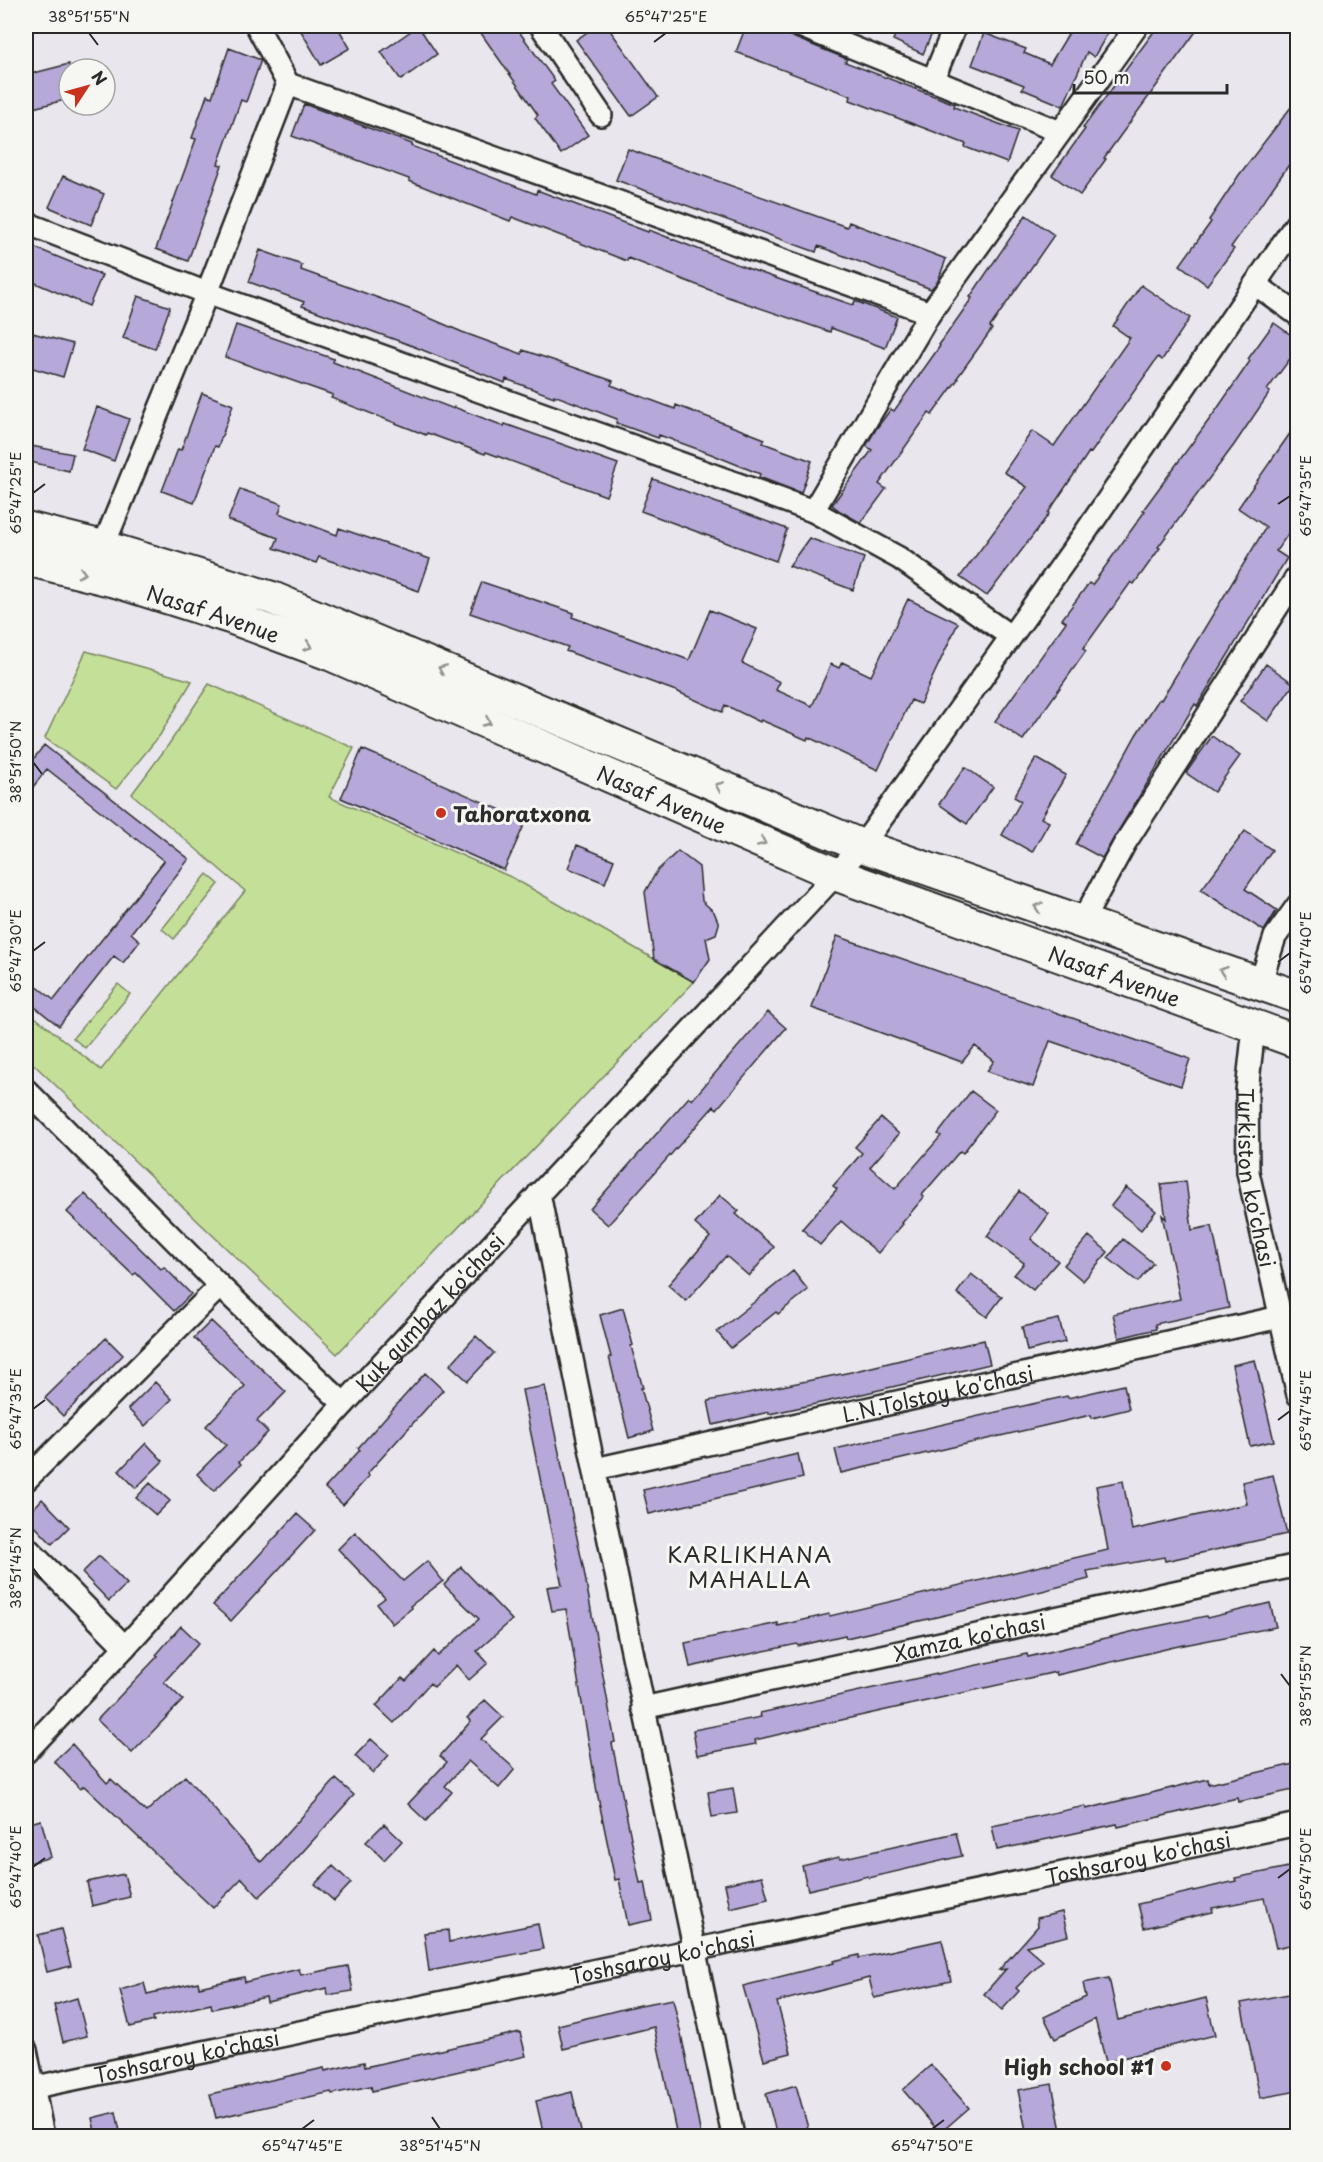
<svg xmlns="http://www.w3.org/2000/svg" width="1323" height="2162" viewBox="0 0 1323 2162" font-family="'Playpen Sans',sans-serif">
  <style>
    .green { fill: #c4e098; stroke: #788662; stroke-width: 1.5 }
    .building { fill: #b6a8d9; stroke: #2b2b2b; stroke-width: 1.5 }
    .lines { fill: none; stroke-linecap: round; stroke-linejoin: round }
    .minor-casing { stroke: #2b2b2b; stroke-width: 26 }
    .secondary-casing { stroke: #2b2b2b; stroke-width: 36 }
    .minor { stroke: #f6f6f2; stroke-width: 21 }
    .secondary { stroke: #f6f6f2; stroke-width: 32 }
    .oneway { stroke: #90908e }
    .ticks { fill: none; stroke: #2b2b2b; stroke-width: 2 }
    .poi-dot { fill: #c8321e; stroke: #f6f6f2; stroke-width: 2 }
    .labels { text-anchor: middle; dominant-baseline: central; stroke-width: 6; stroke-linejoin: round; paint-order: stroke }
    .street-label { font-size: 21px; fill: #2b2b2b; stroke: #f6f6f2 }
    .poi-label { font-size: 21px; font-weight: bold; fill: #2b2b2b; stroke: #f6f6f2; text-anchor: start }
    .neighbourhood-label { font-size: 22px; letter-spacing: 1.5px; fill: #2b2b2b; stroke: #f6f6f2 }
    .neatline { fill: none; stroke: #2b2b2b; stroke-width: 2 }
    .ticks-label { font-size: 15px; text-anchor: middle; fill: #2b2b2b }
  </style>
  <rect width="100%" height="100%" fill="#e9e6ed"/>
  <filter id="ink" filterUnits="userSpaceOnUse"><feTurbulence type="fractalNoise" baseFrequency=".0167" numOctaves="2"/><feDisplacementMap in="SourceGraphic" scale="12" xChannelSelector="R" yChannelSelector="G"/><feConvolveMatrix kernelMatrix="1 2 1 2 8 2 1 2 1" color-interpolation-filters="sRGB"/></filter>
  <g filter="url(#ink)">
    <!-- green -->
    <path class="green" d="M86,651L192,681L160,735L116,789L45,738Z
      M209,684L354,748L329,797L513,878L694,982L337,1354L26,1057V1010L101,1070L245,891L132,794L169,744Z
      M207,874L219,884L174,939L162,929Z
      M118,984L130,994L85,1048L73,1038Z"/>
    <!-- building -->
    <path class="building" d="M298,26H337L350,48L321,65Z
      M418,26L437,54L401,80L381,52Z
      M476,26H515L555,81L551,84L588,135L561,154L535,118L538,115Z
      M596,26H607L658,97L631,116L576,40Z
      M746,26H762L790,36L847,59L845,62L955,104L954,107L1018,131L1007,163L965,147L966,144L850,100L851,96L736,52Z
      M899,26H935L923,54L893,40Z
      M1073,26H1112L1094,57L1087,52L1063,106L1022,89L1024,85L972,65L984,33L1026,49L1024,53L1050,64Z
      M1158,26H1200L1104,158L1106,159L1080,195L1052,175L1085,129L1083,128Z
      M229,48L261,60L246,102L241,100L218,164L222,165L188,261L156,249L196,139L192,138L207,95L212,97Z
      M69,64V99L33,108L26,75Z
      M1298,98V152L1231,247L1234,249L1207,285L1180,265L1211,222L1209,220L1239,175Z
      M304,104L412,144V146L462,165V166L536,194L537,190L648,232L649,230L744,267L853,305L855,301L897,317L885,348L831,328L830,332L725,296L628,258L627,261L512,217L510,221L409,181V179L292,136Z
      M628,149L847,227L849,222L946,259L938,281L931,289L818,246L816,252L616,180Z
      M63,176L104,194L91,225L49,207Z
      M1026,215L1054,235L990,327L992,329L957,378L958,379L932,415L929,413L879,484L886,489L861,523L840,511L832,505L872,450L866,446L876,429L891,409L894,411L940,346L939,345L972,298L970,297Z
      M26,244L102,275L89,306L26,279Z
      M260,250L302,265L301,270L409,309L462,332L522,354L523,350L570,366L613,381L611,385L675,409L676,405L765,439L763,443L812,461L801,493L759,477L760,474L711,454L659,435L658,438L616,423L617,419L554,395V397L506,379L505,383L410,345L302,306L304,302L249,282Z
      M1141,285L1190,318L1162,360L1158,357L1091,453L1089,452L1048,513L1049,514L987,596L960,577L1027,487L1004,472L1032,431L1054,446L1130,338L1113,326Z
      M138,296L170,307L155,349L123,338Z
      M1274,323L1298,340V348L1267,390L1270,392L1234,445L1158,547L1160,548L1134,584L1131,582L1083,649L1086,651L1023,740L995,721L1066,622L1062,619L1089,583L1092,585L1145,511L1143,510L1217,409L1250,361L1248,359Z
      M236,325L334,359L333,362L454,409V407L504,426L505,424L618,464L606,496L486,452L485,454L427,433L426,435L331,398L333,395L225,357Z
      M29,332L73,344L63,377L26,366V345Z
      M202,393L233,405L218,447L215,446L194,503L162,491L178,449L181,450Z
      M97,407L129,419L114,461L82,449Z
      M1298,422V495L1291,505L1298,509V520L1276,551L1287,558L1197,706L1195,704L1102,858L1076,844L1136,735L1159,699L1161,700L1266,527L1238,508Z
      M26,445L73,454L69,471L26,461Z
      M653,479L787,529L776,561L641,511Z
      M240,489L282,504L279,513L337,535L339,528L430,559L419,591L319,557L316,563L274,548L278,538L228,520Z
      M809,538L864,558L853,590L789,566Z
      M482,582L574,613L572,617L689,660L710,610L757,629L742,663L780,682L776,690L812,706L831,664L839,668L842,662L871,676L908,599L958,623L920,704L911,700L878,770L808,737L807,740L761,720L760,722L725,705L722,712L676,691L566,651L568,647L470,613Z
      M1266,664L1294,684L1268,721L1240,701Z
      M1212,736L1240,756L1214,792L1186,773Z
      M44,745L189,859L131,933L140,941L123,963L114,956L59,1026L26,1000V978L54,1000L164,861L47,769L26,796V769Z
      M362,749L526,821L504,870L341,798Z
      M1036,758L1066,775L1041,818L1049,822L1032,852L1002,835L1021,801L1014,797Z
      M965,767L993,787L967,824L939,804Z
      M1245,831L1272,850L1245,889L1277,910L1264,931L1201,890Z
      M577,845L614,860L605,883L568,868Z
      M678,851L699,867L702,901L714,912L719,924L716,934L706,938L710,959L694,982L654,959L645,892L657,871Z
      M837,936L1190,1059L1181,1086L1050,1041L1033,1087L987,1071L994,1061L975,1046L962,1062L812,1008Z
      M768,1012L786,1028L717,1109L714,1106L608,1225L590,1209L689,1097L692,1100Z
      M971,1091L996,1110L963,1153L960,1151L922,1195L924,1197L902,1223L903,1224L878,1253L841,1221L820,1245L802,1229L837,1189L833,1186L862,1153L855,1147L881,1118L899,1134L870,1167L895,1189L941,1136L938,1134Z
      M1186,1181L1192,1230L1212,1226L1229,1308L1155,1324L1156,1329L1119,1338L1113,1314L1180,1299L1162,1215L1166,1219L1161,1184Z
      M1126,1187L1156,1211L1141,1230L1111,1206Z
      M1019,1191L1049,1214L1031,1239L1058,1261L1033,1290L1014,1275L1024,1263L987,1236Z
      M85,1194L161,1269L164,1267L191,1294L174,1311L136,1273L133,1275L67,1212Z
      M720,1195L739,1211L736,1214L774,1247L749,1276L726,1256L686,1301L668,1285L710,1237L695,1224Z
      M1089,1236L1108,1252L1083,1281L1064,1265Z
      M1123,1239L1153,1263L1138,1282L1108,1258Z
      M793,1271L808,1290L778,1314L776,1312L731,1348L717,1332Z
      M971,1274L1002,1297L987,1317L957,1293Z
      M623,1308L633,1345L631,1346L643,1388H641L653,1431L629,1438L609,1357H611L600,1315Z
      M1059,1319L1065,1342L1027,1351L1022,1327Z
      M211,1321L286,1392L257,1421L268,1432L239,1462L241,1464L214,1491L197,1474L226,1445L206,1426L245,1386L194,1338Z
      M476,1336L494,1353L468,1381L450,1365Z
      M106,1338L123,1355L63,1416L45,1398Z
      M984,1340L990,1364L862,1394L769,1414V1412L713,1425L708,1401L851,1372Z
      M1255,1360L1274,1441L1250,1446L1232,1365Z
      M425,1373L443,1390L367,1474L369,1476L343,1505L325,1488L360,1450L358,1448Z
      M155,1382L172,1399L145,1426L128,1409Z
      M1124,1385L1129,1409L1092,1418L1091,1415L841,1473L835,1449L1067,1396L1068,1398Z
      M545,1386L584,1571L615,1742L612,1743L640,1883L645,1882L652,1920L628,1925L619,1879L615,1880L597,1792L566,1609L552,1611L547,1587L562,1585L522,1390Z
      M146,1443L163,1461L136,1488L119,1471Z
      M798,1454L803,1478L649,1514L643,1490Z
      M1273,1475L1287,1534L1165,1561L1164,1557L1087,1571L1089,1579L988,1605L846,1638L845,1635L798,1646L797,1644L690,1667L685,1643L778,1623V1626L829,1614L830,1616L1108,1550L1096,1486L1123,1481L1132,1530L1247,1504L1242,1482Z
      M150,1483L170,1501L156,1515L136,1498Z
      M42,1499L69,1527L52,1544L26,1517Z
      M297,1514L315,1530L231,1621L213,1605Z
      M355,1532L403,1581L427,1561L443,1581L410,1606L412,1608L392,1624L377,1604L385,1598L338,1549Z
      M99,1556L127,1584L109,1601L82,1573Z
      M461,1567L512,1620L477,1651L488,1663L469,1680L456,1665L434,1687L430,1683L394,1723L376,1706L402,1678L406,1681L434,1651L438,1656L479,1619L444,1585Z
      M1270,1603L1276,1627L1174,1647L1057,1675L1056,1672L819,1725L755,1740L756,1744L697,1755L693,1730L761,1717L760,1713L1027,1654L1028,1657L1143,1629L1206,1616L1207,1618Z
      M181,1626L199,1643L164,1682L183,1700L132,1753L97,1720L158,1656L156,1655Z
      M485,1700L503,1717L481,1739L515,1769L499,1788L468,1761L445,1786L452,1792L426,1821L408,1804L447,1762L440,1756L471,1721L467,1718Z
      M371,1739L389,1755L373,1773L355,1756Z
      M72,1744L107,1783L111,1779L146,1812L185,1776L261,1862L336,1779L354,1795L279,1878L259,1897L242,1878L213,1908L84,1786L80,1789L54,1761Z
      M1298,1763V1789L1238,1802L1237,1798L1118,1827L1117,1824L997,1850L992,1826L1085,1806L1086,1809L1208,1779L1209,1784Z
      M733,1788L737,1813L712,1817L708,1792Z
      M41,1820L51,1857L26,1864V1824Z
      M384,1824L402,1841L384,1860L366,1842Z
      M956,1833L962,1856L869,1878L868,1876L808,1890L802,1866L839,1857L840,1859Z
      M1298,1865V1943L1276,1948L1264,1898L1212,1908L1213,1912L1144,1928L1138,1904L1236,1881L1235,1878Z
      M333,1866L351,1883L334,1901L315,1884Z
      M124,1874L130,1897L92,1906L87,1882Z
      M762,1876L768,1899L730,1908L725,1884Z
      M1062,1912L1068,1936L1026,1946L1043,1961L1016,1988L1019,1991L1002,2010L984,1994L1006,1969L999,1970L1038,1926L1037,1918Z
      M538,1924L543,1949L429,1971L424,1933L448,1930L449,1942Z
      M61,1929L71,1966L47,1972L38,1935Z
      M942,1940L951,1981L874,1998L869,1978L777,2002L791,2053L764,2060L743,1986L834,1963L833,1961L859,1955V1958Z
      M348,1966L353,1991L328,1995L327,1988L267,2002L266,1997L212,2009L211,2004L153,2017L154,2021L130,2027L120,1990L144,1983L147,1994L198,1982L199,1987L244,1977L245,1982L299,1969L301,1975Z
      M1109,1978L1118,2020L1206,1998L1215,2035L1106,2062L1095,2019L1055,2039L1044,2017L1086,1997L1083,1983Z
      M1294,1993L1298,2008V2091L1260,2098L1241,2003Z
      M77,1998L87,2036L63,2042L54,2005Z
      M673,1999L686,2057L701,2136H677L654,2027L563,2049L558,2025L635,2006Z
      M520,2032L526,2056L372,2091L371,2086L332,2094L331,2092L216,2118L210,2094L324,2068L325,2071L364,2062L365,2067Z
      M931,2065L969,2108L940,2133L903,2090Z
      M1052,2084L1062,2136H1027L1018,2090Z
      M796,2085L808,2128L777,2136L766,2094Z
      M572,2092L582,2136H544L536,2101Z
      M116,2112L121,2136H96L92,2118Z"/>
    <g class="lines">
      <!-- minor casing -->
      <g class="minor-casing">
        <g id="minor">
          <path d="M257,26L288,84L930,313"/>
          <path d="M541,26L601,115"/>
          <path d="M800,26L1060,132"/>
          <path d="M933,80L955,26"/>
          <path d="M26,223L207,293L813,511L899,558L1010,636"/>
          <path d="M1255,284L1298,315"/>
          <path d="M813,511L930,313L1137,26"/>
          <path d="M103,547L207,293L288,84"/>
          <path d="M1082,922L1125,843L1298,575"/>
          <path d="M1260,984L1275,937L1298,905"/>
          <path id="s1" d="M1254,1027L1247,1091L1248,1172L1298,1395"/>
          <path d="M26,1090L220,1286L344,1404"/>
          <path d="M539,1193C600,1508 669,1822 733,2136"/>
          <path id="s2" d="M595,1469L1280,1317"/>
          <path d="M26,1480L220,1286"/>
          <path d="M26,1547L125,1647"/>
          <path id="s3" d="M643,1708L1298,1565"/>
          <path id="s4" d="M26,1752L125,1647L344,1404L862,846L1085,533L1298,221"/>
          <path d="M26,2050L43,2136"/>
          <path id="s5" d="M26,2089L1298,1824"/>
        </g>
      </g>
      <!-- secondary casing -->
      <g class="secondary-casing">
        <g id="secondary">
          <path d="M26,528L103,547L272,598L862,846L1298,997"/>
          <path id="s6" d="M26,559L119,582L233,618L330,654L835,874L1298,1042"/>
        </g>
      </g>
      <!-- minor -->
      <use href="#minor" class="minor"/>
      <!-- secondary -->
      <use href="#secondary" class="secondary"/>
    </g>
    <!-- one-way arrows -->
    <defs><path id="oneway-chevron" d="M-2-3.5L2.5 0L-2 3.5" fill="none" stroke-width="1.6" stroke-linecap="round" stroke-linejoin="round" transform="scale(1.5)"/></defs>
    <g class="oneway">
      <use href="#oneway-chevron" transform="translate(82 573) rotate(14)"/>
      <use href="#oneway-chevron" transform="translate(308 646) rotate(20)"/>
      <use href="#oneway-chevron" transform="translate(442 669) rotate(-157)"/>
      <use href="#oneway-chevron" transform="translate(487 722) rotate(24)"/>
      <use href="#oneway-chevron" transform="translate(719 786) rotate(-157)"/>
      <use href="#oneway-chevron" transform="translate(762 842) rotate(24)"/>
      <use href="#oneway-chevron" transform="translate(1038 907) rotate(-161)"/>
      <use href="#oneway-chevron" transform="translate(1223 971) rotate(-161)"/>
    </g>
  </g>
  <!-- ticks -->
  <path class="ticks" d="M89,33L98,45M654,42L666,33M33,493L45,484M1278,504L1290,496M33,762L42,774M33,951L45,942M1278,962L1290,953M33,1409L45,1400M1278,1420L1290,1411M33,1568L42,1580M1281,1674L1290,1686M33,1867L45,1858M1278,1878L1290,1869M432,2117L440,2129M302,2129L314,2120M932,2129L944,2120"/>
  <!-- markers -->
  <g class="poi-dot">
    <circle cx="441" cy="813" r="6"/>
    <circle cx="1166" cy="2066" r="6"/>
  </g>
  <g class="labels">
    <!-- street labels -->
    <g class="street-label">
      <text stroke="none"><textPath href="#s6" startOffset="195">Nasaf Avenue</textPath></text>
      <text stroke="none"><textPath href="#s6" startOffset="681">Nasaf Avenue</textPath></text>
      <text stroke="none"><textPath href="#s6" startOffset="1167">Nasaf Avenue</textPath></text>
      <text stroke="none"><textPath href="#s1" startOffset="152">Turkiston ko'chasi</textPath></text>
      <text stroke="none"><textPath href="#s4" startOffset="597">Kuk gumbaz ko'chasi</textPath></text>
      <text stroke="none"><textPath href="#s2" startOffset="351">L.N.Tolstoy ko'chasi</textPath></text>
      <text stroke="none"><textPath href="#s3" startOffset="334">Xamza ko'chasi</textPath></text>
      <text stroke="none"><textPath href="#s5" startOffset="1136">Toshsaroy ko'chasi</textPath></text>
      <text stroke="none"><textPath href="#s5" startOffset="650">Toshsaroy ko'chasi</textPath></text>
      <text stroke="none"><textPath href="#s5" startOffset="164">Toshsaroy ko'chasi</textPath></text>
    </g>
    <!-- poi labels -->
    <g class="poi-label">
      <text x="453" y="813">Tahoratxona</text>
      <text x="1154" y="2066" text-anchor="end">High school #1</text>
    </g>
    <!-- neighbourhood labels -->
    <g class="neighbourhood-label">
      <text x="750" y="1553">KARLIKHANA<tspan x="750" dy="25">MAHALLA</tspan></text>
    </g>
  </g>
  <!-- margin -->
  <rect width="1323" height="2162" fill="none" stroke="#f6f6f2" stroke-width="66"/>
  <!-- north arrow -->
  <g transform="translate(87 87) rotate(54)"><circle r="28" fill="#f6f6f2" stroke="#a5a5a2" stroke-width="1.5"/>
  <path d="M0-4.5L10 22L0 15L-10 22Z" fill="#c8321e"/>
  <text y="-9" font-size="16" font-weight="bold" text-anchor="middle" fill="#2b2b2b">N</text>
  </g>
  <!-- scale -->
  <path d="M1074 84v9h153v-9" fill="none" stroke="#2b2b2b" stroke-width="3"/>
  <text x="1083" y="84" font-size="18" fill="#2b2b2b" stroke="#f6f6f2" stroke-width="4.5" paint-order="stroke">50 m</text>
  <rect x="33" y="33" width="1257" height="2096" class="neatline"/>
  <g class="ticks-label">
    <text x="89" y="22">38°51'55"N</text>
    <text x="666" y="22">65°47'25"E</text>
    <text transform="translate(16 493) rotate(-90)" y="5">65°47'25"E</text>
    <text transform="translate(1306 496) rotate(-90)" y="5">65°47'35"E</text>
    <text transform="translate(16 762) rotate(-90)" y="5">38°51'50"N</text>
    <text transform="translate(16 951) rotate(-90)" y="5">65°47'30"E</text>
    <text transform="translate(1306 953) rotate(-90)" y="5">65°47'40"E</text>
    <text transform="translate(16 1409) rotate(-90)" y="5">65°47'35"E</text>
    <text transform="translate(1306 1411) rotate(-90)" y="5">65°47'45"E</text>
    <text transform="translate(16 1568) rotate(-90)" y="5">38°51'45"N</text>
    <text transform="translate(1306 1686) rotate(-90)" y="5">38°51'55"N</text>
    <text transform="translate(16 1867) rotate(-90)" y="5">65°47'40"E</text>
    <text transform="translate(1306 1869) rotate(-90)" y="5">65°47'50"E</text>
    <text x="302" y="2151">65°47'45"E</text>
    <text x="440" y="2151">38°51'45"N</text>
    <text x="932" y="2151">65°47'50"E</text>
  </g>
</svg>
